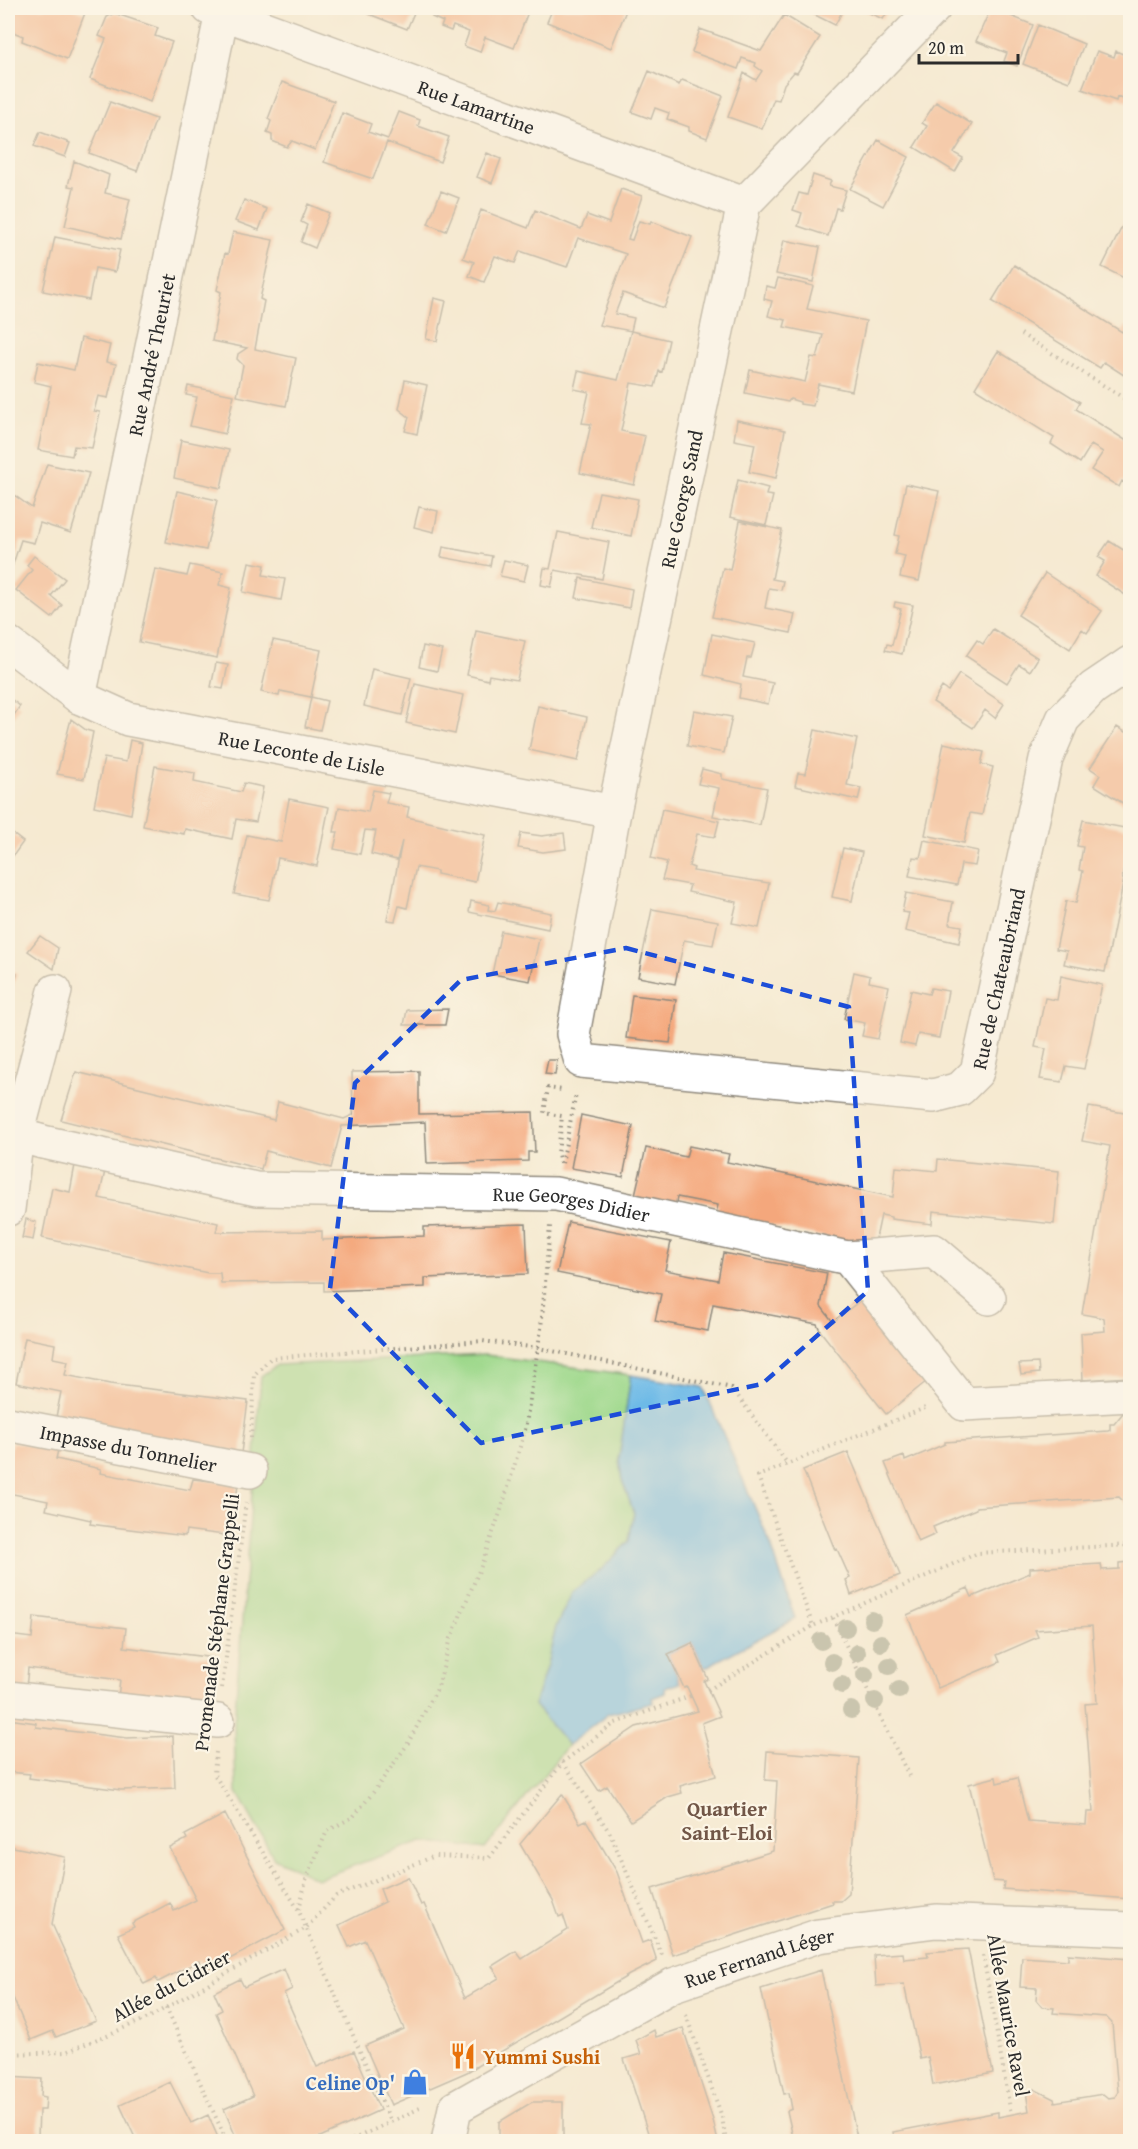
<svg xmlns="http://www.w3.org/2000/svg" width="1138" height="2149" viewBox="0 0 1138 2149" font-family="'Gentium Book Plus',serif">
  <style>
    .green { fill: #9dd88b; stroke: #64825b; stroke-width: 1.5 }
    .water { fill: #6dbae7; stroke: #4c7289; stroke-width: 1.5 }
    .building { fill: #f4a77b }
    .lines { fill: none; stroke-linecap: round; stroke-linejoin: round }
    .minor-casing { stroke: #908a7e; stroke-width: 36 }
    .path { stroke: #908a7e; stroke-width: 4; stroke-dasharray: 1.5 4.5; stroke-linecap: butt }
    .minor { stroke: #fff; stroke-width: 33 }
    .tree { fill: #969983 }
    .marked { fill: none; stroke: #1d4ed8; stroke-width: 4.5; stroke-dasharray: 12 8; stroke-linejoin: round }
    .labels { text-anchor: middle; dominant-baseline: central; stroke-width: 4.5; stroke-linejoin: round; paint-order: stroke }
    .street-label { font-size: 20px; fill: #2b2b2b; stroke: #fcf5e5 }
    .food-label { font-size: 20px; font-weight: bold; fill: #c56008; stroke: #fcf5e5; text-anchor: start }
    .shop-label { font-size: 20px; font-weight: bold; fill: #366cbe; stroke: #fcf5e5; text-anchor: end }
    .neighbourhood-label { font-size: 21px; font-weight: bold; fill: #715647; stroke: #fcf5e5 }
  </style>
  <rect width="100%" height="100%" fill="#fcf5e5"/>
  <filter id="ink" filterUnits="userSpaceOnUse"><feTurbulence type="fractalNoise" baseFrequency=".0167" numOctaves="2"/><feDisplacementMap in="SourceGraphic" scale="12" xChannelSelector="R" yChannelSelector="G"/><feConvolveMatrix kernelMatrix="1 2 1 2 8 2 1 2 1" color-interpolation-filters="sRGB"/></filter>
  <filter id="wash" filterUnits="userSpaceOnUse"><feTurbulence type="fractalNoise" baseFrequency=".008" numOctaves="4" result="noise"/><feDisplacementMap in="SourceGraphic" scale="24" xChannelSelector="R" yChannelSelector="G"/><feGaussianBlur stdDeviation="1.35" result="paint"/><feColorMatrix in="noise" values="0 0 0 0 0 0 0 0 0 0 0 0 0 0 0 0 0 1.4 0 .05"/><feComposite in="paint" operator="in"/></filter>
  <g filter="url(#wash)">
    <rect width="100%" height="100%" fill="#f5ead1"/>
    <!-- green -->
    <path class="green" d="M486,1355L631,1375L619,1459L622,1480L634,1513L629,1541L602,1569L573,1592L556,1627L547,1665L534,1705L568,1745L485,1849L422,1841L317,1879L274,1858L236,1790L234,1724L261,1376L277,1365Z"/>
    <!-- water -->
    <path class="water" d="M631,1375L703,1387L771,1545L795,1619L704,1668L692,1643L669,1654L680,1683L665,1688V1693L652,1698L653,1703L608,1714L568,1745L534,1705L547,1665L556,1627L573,1591L602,1569L629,1541L634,1513L622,1480L619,1459Z"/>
    <g id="blocks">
      <!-- building -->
      <path class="building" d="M8,8H71L85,13L67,59L22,41L23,36L8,30Z
        M372,8H416L407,29L369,14Z
        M436,8H518L528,12L514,48L485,37L480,52L464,46L469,32L453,26L451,31L441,27L443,22L432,17Z
        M553,8H627L611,48L547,22Z
        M801,8H844L835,25Z
        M858,8H890L883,19Z
        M991,8L1033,25L1017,66L1004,61L1007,53L976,41Z
        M114,13L158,28L155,36L172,42L150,102L90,79L106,39L99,36L107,17Z
        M784,15L820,37L797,73L794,72L784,84L779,100L774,99L762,129L728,117L744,73L756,80L762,71L755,66L756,63L742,58L738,69L692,52L700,29L761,51Z
        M1038,25L1084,44L1069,82L1023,64Z
        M1097,51L1114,57L1116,51L1130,57V102L1117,97L1116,101L1082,89Z
        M649,71L679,85L682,80L723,96L707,138L689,131V127L667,119L669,113L655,108L651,119L632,112Z
        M282,82L334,101L315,150L292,141L287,147L272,141V135L267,133L271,121L268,119Z
        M110,102L156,119L137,171L89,153Z
        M936,102L972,124L954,153L963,158L955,172L914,147L927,126L922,123Z
        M399,112L420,120L418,126L449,137L440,162L387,142L373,179L324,162L342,113L371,124L368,132L388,139Z
        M40,132L70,143L65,157L34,146Z
        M878,140L909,157L883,206L850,189Z
        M487,153L501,159L492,183L477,177Z
        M74,161L109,175L105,193L130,199L121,239L65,226L74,187L68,186Z
        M813,175L831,181L829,186L846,190L840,209L836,208L828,236L798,226L802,213L793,210L799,193L807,195Z
        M621,189L642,196L628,239L632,240L639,221L650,224L651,221L692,237L664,308L623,293L615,314L634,318L631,331L599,325L626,254L578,238L567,267L520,251L515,263L495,256L484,282L469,276L474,262L463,258L481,210L528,228L535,210L581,229L587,215L609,223Z
        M441,191L459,198L446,231L428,224Z
        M244,200L267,209L259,230L235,221Z
        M308,204L329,213L315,248L301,242L307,225L301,222Z
        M1124,223L1130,226V281L1102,267Z
        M233,232L273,240L260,299L264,301L255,349L296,358L286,406L237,396L243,365L237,359L238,354L247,348L212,341L221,292L217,290L225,253L228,254Z
        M55,237L120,250L115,272L95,268L89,300L43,291Z
        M784,240L820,247L813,282L776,274Z
        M1014,265L1122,332L1126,326L1130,329V379L1104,362L1100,368L992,301Z
        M778,278L813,286L807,309L866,321L852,391L818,384L813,406L800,404V402L790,399L788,402L745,393L750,370L805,382L811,357L817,358L823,335L784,327L786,320L768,316L772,301L764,299L766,286L775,288Z
        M434,298L446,301L437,341L426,339Z
        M631,331L669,340L662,372L659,371L655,387L631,383L621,431L645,436L634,485L580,473L591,424L582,423L589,392L574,389L578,371L618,380Z
        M81,338L110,345L106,362L116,364L108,398L98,396L94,411L100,412L92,448L74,446L72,456L38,450L51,386L34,382L38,362L74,370Z
        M998,351L1080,402L1076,409L1130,443V486L1122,481L1119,487L1091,470L1103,452L1091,445L1080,463L1051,444L1054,438L975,388Z
        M405,380L427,385L417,434L405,431L409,417L399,409Z
        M188,386L234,395L225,434L190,426L197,397L186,395Z
        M737,420L785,430L776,478L749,472L755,444L734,440Z
        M181,440L229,450L221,488L174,478Z
        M47,464L89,473L71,533L40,523L34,543L21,540L8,579V504L14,495L32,508Z
        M738,480L768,488L766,495L773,496L766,525L730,517Z
        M906,484L939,491L919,581L900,577L905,556L895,554L899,536L895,535Z
        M177,491L217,500L206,550L166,542Z
        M599,492L638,499L631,536L591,527Z
        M419,507L438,511L434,532L414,527Z
        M740,521L782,530L772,579L783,581L781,590L769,588L765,608L795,614L791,633L712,617L723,568L730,570Z
        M558,532L609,542L602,579L555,570L551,587L541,585L544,568L550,569Z
        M1109,541L1130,554V598L1096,576L1105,561L1098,557Z
        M443,547L492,556L490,566L441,557Z
        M34,556L65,579L51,596L62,605L52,618L16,590L32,570L27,565Z
        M504,560L528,565L524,581L500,576Z
        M249,562L265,565L263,575L285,579L281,600L243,592Z
        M190,565L223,572L219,585L231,588L217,658L139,642L155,569L187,576Z
        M1045,573L1102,611L1087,633L1082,629L1070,649L1018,615Z
        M580,578L632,589L629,608L576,598Z
        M895,602L913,605L902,654L885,650L887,644L892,645L901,609L894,607Z
        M993,629L1038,658L1030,671L1019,664L1007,683L966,656L977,640L983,644Z
        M476,631L525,641L517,680L489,675L488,680L467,675Z
        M712,634L755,643L751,658H747L743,677L773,683L768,704L739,698L741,684L704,675Z
        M273,640L321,650L311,697L280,691L279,696L261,692Z
        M423,646L442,650L437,671L419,667Z
        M216,663L228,665L223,689L211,687Z
        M372,669L411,678L402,715L364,706Z
        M959,674L1004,704L995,718L985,710L973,728L933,702L942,687L948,691Z
        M415,684L463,695L455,734L406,723Z
        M8,697L20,706L8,724Z
        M311,697L327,701L320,730L305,727Z
        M538,706L587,717L578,761L529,750Z
        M694,710L732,717L724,753L687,746Z
        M71,719L86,730L93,732L84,779L57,774Z
        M1130,726V804L1129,807L1094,785L1100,775L1090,768L1117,727L1125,732Z
        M815,730L857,739L847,785L861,788L858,800L795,786L798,773L805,774Z
        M130,740L142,743L131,814L94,806L104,758L126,762Z
        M944,743L984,752L981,764L993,767L982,815L970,813L964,843L925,835Z
        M155,766L195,773L194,782L241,792L244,783L263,787L256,822L236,819L232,839L185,829L184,834L143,826Z
        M702,769L722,774V779L767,788L760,825L713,816L719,788L698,784Z
        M373,790L389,793L386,803L409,807L407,817L485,835L475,882L437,874V871L416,867L407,908L399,906L395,921L387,920L402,841L397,860L371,854L376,831L365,830L360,854L334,849L338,832H334L339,807L368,812Z
        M289,799L329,807L317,866L278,858L269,900L234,894L247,835L281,842Z
        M662,809L719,821L715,837L697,834L689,866L694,868L693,871L769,883L759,928L732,923L737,902L688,892L690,885L662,880L667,862L651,858Z
        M1083,820L1130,829L1122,879H1124L1105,972L1064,964L1067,951L1056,949L1066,901L1076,903L1083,871L1079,870L1083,847L1077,846Z
        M8,830L23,842L8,863Z
        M521,833L542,836L564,833L566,849L543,852L518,848Z
        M924,840L978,851L975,866L961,864L957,885L909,876L913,857L920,858Z
        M843,848L862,852L852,901L832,897Z
        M906,893L953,902L949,924L962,926L959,943L905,931L909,913L902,912Z
        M471,901L489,905L488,910L495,911L498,902L551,913L548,929L469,912Z
        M652,909L718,921L713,945L684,940L675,984L638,977Z
        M501,931L539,939L530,981L492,974Z
        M40,936L58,948L54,969L28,951Z
        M8,971L17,973L8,1003Z
        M854,972L870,976L869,982L889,986L878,1039L862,1036L865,1023L844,1019Z
        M1061,976L1102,985L1084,1069L1066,1066L1062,1082L1040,1079L1046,1049L1035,1047L1045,998L1057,1000Z
        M931,988L948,991L939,1038L918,1034L915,1046L900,1043L911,990L929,994Z
        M632,995L676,1000L670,1043L626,1038Z
        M448,1009L445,1025H404L407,1010Z
        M548,1060H557L555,1075L545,1074Z
        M419,1071V1114L533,1112L535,1152H528V1161L427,1164L425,1122L342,1126L331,1168L266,1151L261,1169L61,1120L76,1072L274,1120L278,1102L344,1119L353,1115L352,1072Z
        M1089,1107L1130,1114V1377L1083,1380L1081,1333L1105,1331L1104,1318L1082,1314L1110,1146L1082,1141Z
        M581,1115L633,1126L623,1177L571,1168Z
        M689,1146L729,1154L727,1162L893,1197L896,1167L937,1171L938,1159L1059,1171L1054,1224L933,1211L932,1224L891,1219V1217L881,1215L874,1248L716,1213L718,1205L677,1197L675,1208L634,1199L646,1148L686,1157Z
        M75,1165L105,1171L99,1198L218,1223L216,1232L322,1231V1240L424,1236V1227L526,1224L528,1274L425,1278V1287L324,1291V1282L221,1283L220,1273H208L42,1238L52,1188L70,1192Z
        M26,1219L36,1222L33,1240L22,1238Z
        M568,1222L671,1242L665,1270L718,1280L723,1253L827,1273L821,1306L833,1322L862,1299L927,1381L886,1414L821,1332L817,1324L713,1304L708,1331L655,1321L661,1294L557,1273Z
        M25,1338L55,1344L53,1358L68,1361L65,1375L110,1384L248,1401L241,1453L56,1417L61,1392L16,1383Z
        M1038,1363L1039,1373L1021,1375L1019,1364Z
        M1121,1410H1130V1526H1129L1128,1506L1119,1497L976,1507V1509L933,1527L936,1534L918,1542L885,1463L904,1456L905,1461L945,1444V1442L1108,1431L1110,1430V1424H1114L1123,1413Z
        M12,1442L58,1450L56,1459L101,1469L100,1473L190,1490L193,1479L238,1484L232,1536L186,1530L185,1536L90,1524L91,1520L46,1510L48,1501L8,1493V1467Z
        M848,1452L900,1575L851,1595L846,1580L850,1578L837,1549L835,1550L803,1470Z
        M1130,1562V1899L1003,1889L1004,1882L993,1881L969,1784L996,1777L997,1783L1017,1778L1028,1821L1086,1825L1087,1812H1093L1085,1704L1097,1703L1092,1626L1035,1630L1038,1637L997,1655L1000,1662L938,1688L907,1615L968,1588L972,1597L1030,1573V1568L1101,1564L1102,1570L1119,1569V1563Z
        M34,1617L126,1628L124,1647L215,1658L208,1710L118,1698L120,1680L28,1668L26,1689L8,1687V1635L32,1638Z
        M692,1643L708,1679L704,1681L720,1716L702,1723L716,1776L680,1786L682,1793L668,1797L631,1821L607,1786L599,1791L581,1764L636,1727L698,1711L687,1687L684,1688L668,1654Z
        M8,1719L36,1723V1727L127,1738L173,1736L175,1788L121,1790L29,1778L30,1774L8,1772Z
        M767,1751L859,1758L849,1894L841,1901H832L833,1903L673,1955L652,1889L773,1851L777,1781L765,1780Z
        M562,1794L580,1823L586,1820L617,1872L642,1943L650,1940L657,1961L629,1975L467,2072L391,2105L365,2046L404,2029L365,1940L349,1947L339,1925L385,1902L380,1889L408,1877L421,1905L424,1904L465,1998L499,1978L492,1966L516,1951L522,1959L568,1930L563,1915L559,1917L553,1900L520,1844Z
        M225,1814L285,1930L205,1972L199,1961L158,1982L156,1978L144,1984L118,1934L134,1927L132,1923L170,1903L174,1911L196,1900L170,1848L187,1839L185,1835Z
        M8,1846L65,1857L52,1924L96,2021L56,2037L53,2031L31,2040L8,1986Z
        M968,1949L993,2073L933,2085L928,2057L920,2059L904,1984L876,1986L874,1955L903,1953L904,1959L928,1957L927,1952Z
        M1068,1954L1130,1959V2142H876L894,2137L893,2132L998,2112V2117L1029,2111L1026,2091L1034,2089L1054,2099L1055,2102L1103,2094L1108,2098L1115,2097L1118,2092L1112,2023L1106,2017L1053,2013L1054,2008L1042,2007L1036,2000L1037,1988L1020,1987L1022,1957L1068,1960Z
        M284,1969L292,1989L284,1993L317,2067L354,2051L380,2110L309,2142H238L224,2109L253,2096L216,2013L222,2010L214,1992L240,1979L244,1987Z
        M821,1970L858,2142H794L787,2111L792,2109L789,2093L784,2094L761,1989Z
        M683,2028L713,2120L718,2142H651L624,2059L641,2054L636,2040L654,2030L656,2037Z
        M8,2077L42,2079L41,2096L46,2097L45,2110H39L38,2137L68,2139V2142H8Z
        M170,2082L191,2123L208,2115L220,2142H137L120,2105Z
        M532,2102H563V2142H499V2122Z"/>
    </g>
  </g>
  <g filter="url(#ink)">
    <use href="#blocks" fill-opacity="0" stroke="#908a7e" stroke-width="1.5"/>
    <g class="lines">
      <!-- minor casing -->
      <g class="minor-casing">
        <g id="minor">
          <path id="s1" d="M209,8L744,204"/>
          <path id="s2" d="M934,8L744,204L614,812L573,1034L581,1061L933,1096L960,1089L977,1072L1046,759L1063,719L1093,688L1130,663"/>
          <path id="s3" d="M8,643L79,697L128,719L614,812"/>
          <path id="s4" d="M79,697L222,13"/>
          <path d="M17,1135L55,991"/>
          <path id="s5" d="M8,1209L17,1135L43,1142L256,1189L556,1194L848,1258L964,1404L1130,1395"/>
          <path d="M848,1258L934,1251L989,1298"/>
          <path id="s6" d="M8,1424L250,1471"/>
          <path d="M8,1698L218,1721"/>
          <path id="s7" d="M448,2142L455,2108L673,1985L818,1936L936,1921L1130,1929"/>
        </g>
      </g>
      <!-- path -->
      <path class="path" d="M1021,334L1130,402
        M560,1163L558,1154L562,1116L544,1113L548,1088L563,1090
        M562,1163L576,1094
        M925,1408L758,1476L813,1626L978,1553L1130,1545
        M251,1438L254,1375L271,1358L482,1341L538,1348L732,1388L787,1463
        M833,1618L909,1776
        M222,1688L246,1502
        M708,1690L813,1626
        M216,1752L214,1774L298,1909L391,2122L422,2107
        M563,1762L610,1833L662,1955
        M299,1909L306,1880L327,1831L353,1817L372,1794L407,1745L438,1687L451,1638L481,1566L502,1507L525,1430L541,1329L550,1226
        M983,1955L1011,2114
        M166,2007L227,2142
        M686,2015L722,2117L726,2142
        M8,2054L66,2052L148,2018L306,1928L336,1896L435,1856L489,1858L563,1762L615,1723L691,1696
        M347,2142L391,2122"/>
      <!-- minor -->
      <use href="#minor" class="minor"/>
    </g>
    <!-- trees -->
    <g class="tree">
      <circle cx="872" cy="1620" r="9"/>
      <circle cx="846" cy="1628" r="9"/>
      <circle cx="821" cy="1641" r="9"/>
      <circle cx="881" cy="1643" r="9"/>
      <circle cx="857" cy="1653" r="9"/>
      <circle cx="832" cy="1662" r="9"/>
      <circle cx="889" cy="1666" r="9"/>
      <circle cx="865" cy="1675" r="9"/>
      <circle cx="842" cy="1685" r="9"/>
      <circle cx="899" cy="1690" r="9"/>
      <circle cx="875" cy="1701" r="9"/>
      <circle cx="851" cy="1710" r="9"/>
    </g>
  </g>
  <!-- marked area -->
  <path d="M0 0H1138V2149H0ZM626,948L849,1007L868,1291L762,1384L481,1443L330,1289L355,1083L461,980Z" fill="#f5ead1" fill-opacity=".55" fill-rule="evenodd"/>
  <path class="marked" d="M626,948L849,1007L868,1291L762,1384L481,1443L330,1289L355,1083L461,980Z"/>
  <!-- icons -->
  <defs>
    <g id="restaurant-bare" transform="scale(2.07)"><path d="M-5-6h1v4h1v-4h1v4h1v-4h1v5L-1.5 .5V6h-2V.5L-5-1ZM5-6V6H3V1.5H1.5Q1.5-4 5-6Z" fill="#e8710a" stroke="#fcf5e5" stroke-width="2.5" paint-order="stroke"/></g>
    <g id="shop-bare" transform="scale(2.07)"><path d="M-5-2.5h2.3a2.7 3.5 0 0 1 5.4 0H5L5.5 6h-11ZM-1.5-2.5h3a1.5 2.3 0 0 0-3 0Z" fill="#3f7fe0" stroke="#fcf5e5" stroke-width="2.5" paint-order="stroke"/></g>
  </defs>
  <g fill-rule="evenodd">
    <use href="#restaurant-bare" x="463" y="2056"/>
    <use href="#shop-bare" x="415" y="2082"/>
  </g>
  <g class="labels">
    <!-- street labels -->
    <g class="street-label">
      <text stroke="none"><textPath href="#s1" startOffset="285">Rue Lamartine</textPath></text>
      <text stroke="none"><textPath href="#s4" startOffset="350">Rue André Theuriet</textPath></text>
      <text transform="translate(681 499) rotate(-78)">Rue George Sand</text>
      <text stroke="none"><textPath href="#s3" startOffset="320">Rue Leconte de Lisle</textPath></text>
      <text stroke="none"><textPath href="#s2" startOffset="1650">Rue de Chateaubriand</textPath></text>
      <text stroke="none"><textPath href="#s5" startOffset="636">Rue Georges Didier</textPath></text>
      <text stroke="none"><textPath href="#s6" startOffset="123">Impasse du Tonnelier</textPath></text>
      <text transform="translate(216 1622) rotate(-83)">Promenade Stéphane Grappelli</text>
      <text stroke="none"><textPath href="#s7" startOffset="376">Rue Fernand Léger</textPath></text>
      <text transform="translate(171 1985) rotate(-28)">Allée du Cidrier</text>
      <text transform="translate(1009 2015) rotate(80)">Allée Maurice Ravel</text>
    </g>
    <!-- food labels -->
    <g class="food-label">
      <text x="483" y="2056">Yummi Sushi</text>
    </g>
    <!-- shop labels -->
    <g class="shop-label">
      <text x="395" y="2082">Celine Op'</text>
    </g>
    <!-- neighbourhood labels -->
    <g class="neighbourhood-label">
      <text x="727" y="1808">Quartier<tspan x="727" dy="24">Saint-Eloi</tspan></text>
    </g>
  </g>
  <!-- margin -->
  <rect width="1138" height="2149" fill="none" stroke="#fcf5e5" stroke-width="30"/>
  <!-- scale -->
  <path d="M919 54v9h99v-9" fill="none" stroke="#2b2b2b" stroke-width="3"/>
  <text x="928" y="54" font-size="18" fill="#2b2b2b" stroke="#fcf5e5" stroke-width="4.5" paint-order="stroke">20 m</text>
</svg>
